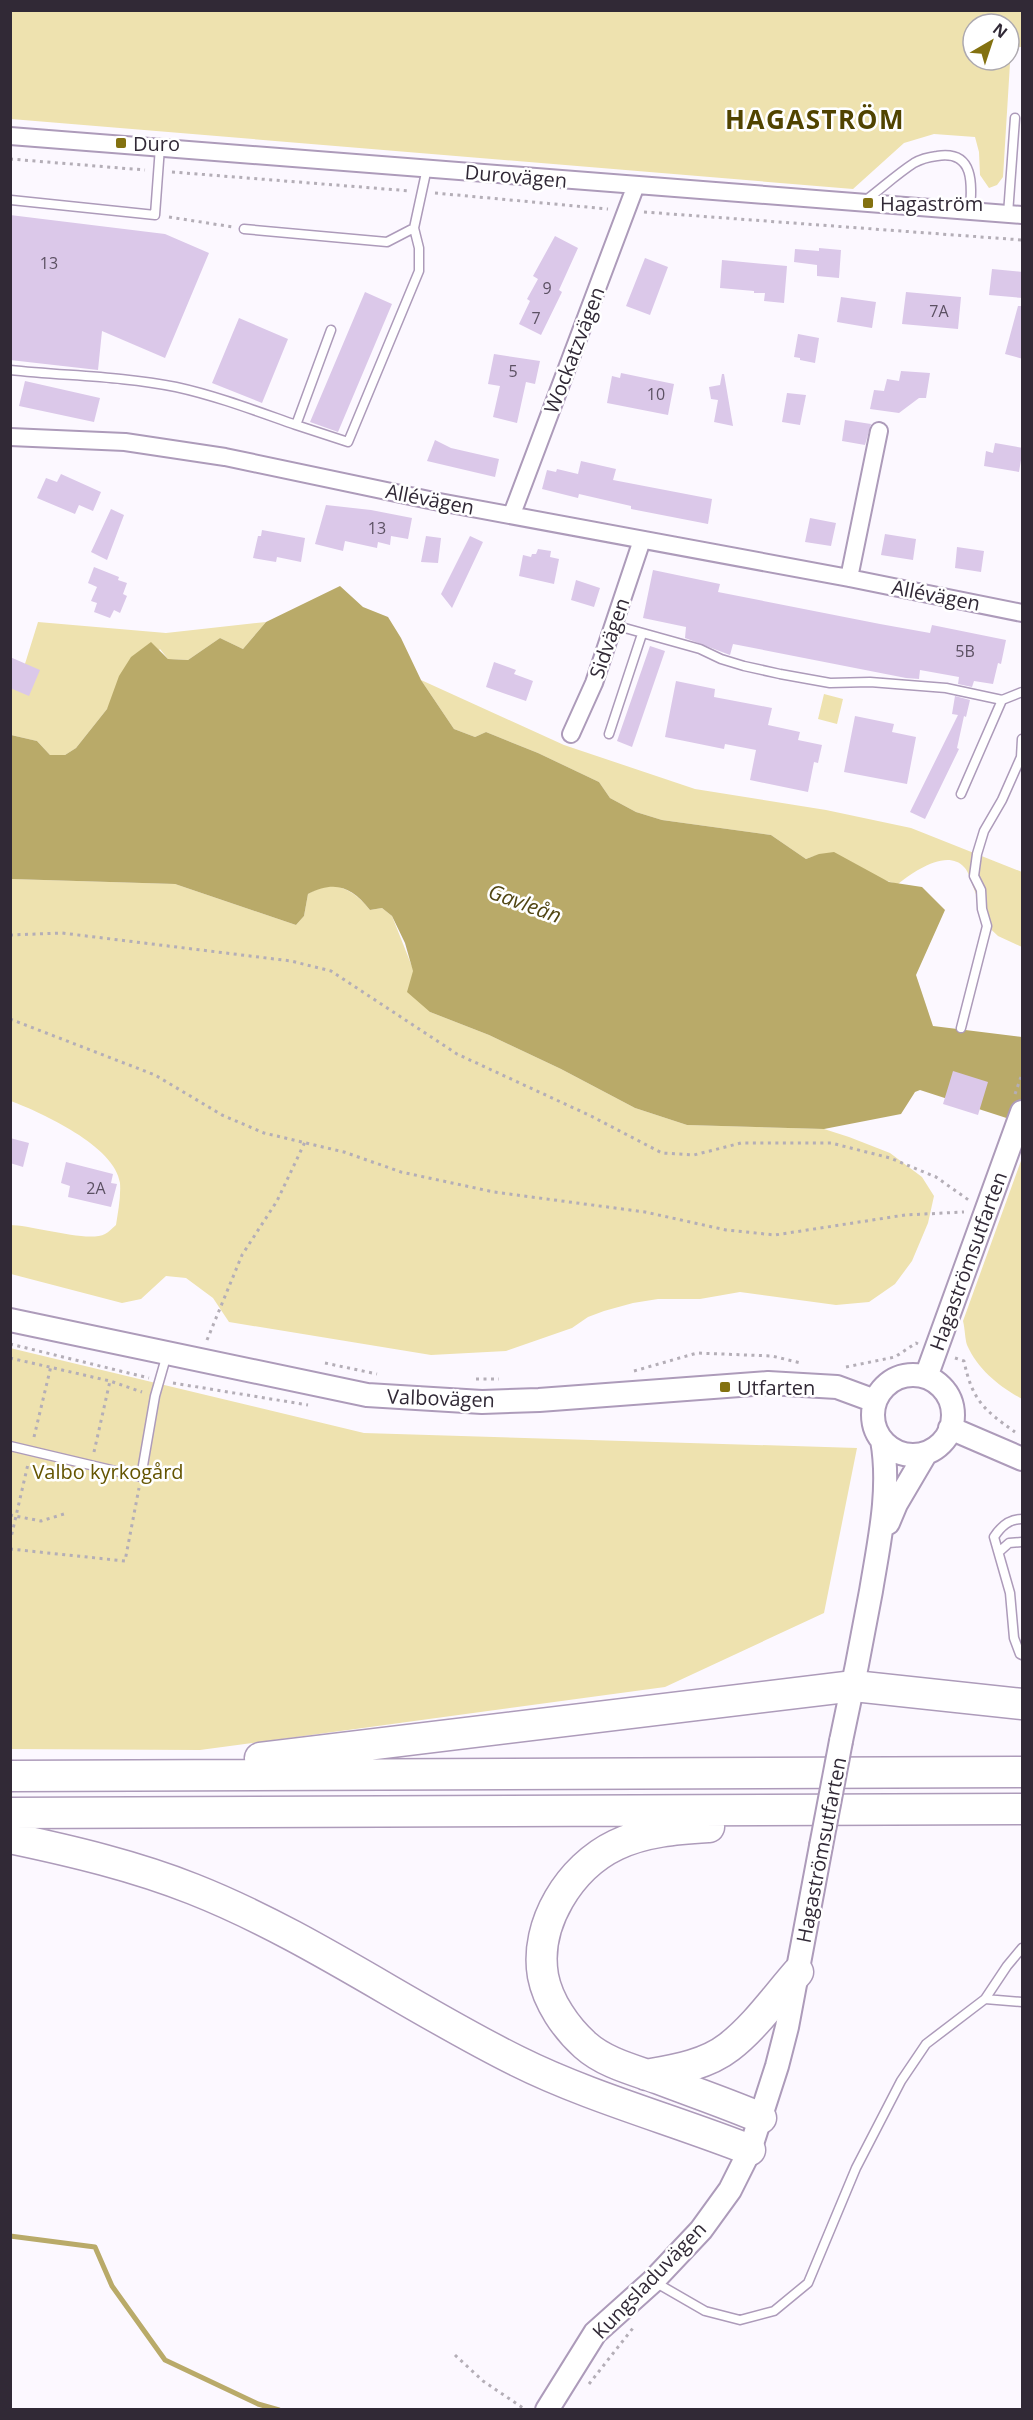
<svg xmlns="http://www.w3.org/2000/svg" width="1033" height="2420" viewBox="0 0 1033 2420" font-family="'Open Sans',sans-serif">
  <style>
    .green { fill: #eee2af; fill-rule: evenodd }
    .water { fill: #b9aa69 }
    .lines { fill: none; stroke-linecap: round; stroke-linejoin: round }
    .stream { stroke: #b9aa69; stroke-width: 5 }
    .building { fill: #dbc8e9 }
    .lane-casing { stroke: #ad9bba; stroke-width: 11 }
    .street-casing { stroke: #ad9bba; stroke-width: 20 }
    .secondary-casing { stroke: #ad9bba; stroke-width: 26 }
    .highway-casing { stroke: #ad9bba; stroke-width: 33 }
    .path { stroke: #b4aeb7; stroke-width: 3; stroke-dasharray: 3 4.5; stroke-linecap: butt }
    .lane { stroke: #fff; stroke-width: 8 }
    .street { stroke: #fff; stroke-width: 16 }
    .secondary { stroke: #fff; stroke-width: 22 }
    .highway { stroke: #fff; stroke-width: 30 }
    .secondary-bridge-casing { stroke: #ad9bba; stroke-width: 26; stroke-linecap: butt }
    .secondary-bridge { stroke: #fff; stroke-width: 22 }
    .poi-dot { fill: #837110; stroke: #fff; stroke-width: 2 }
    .labels { text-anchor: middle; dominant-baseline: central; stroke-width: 5; stroke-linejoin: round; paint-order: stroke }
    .number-label { font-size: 16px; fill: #5c5163 }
    .poi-label { font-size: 20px; fill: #312936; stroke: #fff; text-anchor: start }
    .street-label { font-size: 20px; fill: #312936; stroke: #fff }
    .park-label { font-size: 20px; fill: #645400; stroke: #fff }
    .water-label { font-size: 21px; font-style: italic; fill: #514613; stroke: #fff }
    .district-label { font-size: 26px; font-weight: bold; letter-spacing: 1.5px; fill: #504300; stroke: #fff }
  </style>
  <rect width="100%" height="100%" fill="#fcf8ff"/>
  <!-- green -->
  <path class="green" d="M1022,10V47H1011L1003,177L997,185L989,188L980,175L979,152L975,137L934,134L904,143L853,189L11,119V11ZM973,24H1009V60H973Z
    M38,622L166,633L266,622L243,649L220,638L188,660L168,659L160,649L107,709L76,748L65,755H50L37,741L11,735V686L24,667Z
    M421,680L564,745L695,789L826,810L911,828L1022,872V947L998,936L981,920C983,908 978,900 974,889C971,882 969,872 964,867C947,848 913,872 898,884C864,878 844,843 806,859L771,835L662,820L636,812L610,798L599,782L538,753L486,732L475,737L454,729Z
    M824,694L843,699L837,724L818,719Z
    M11,879L175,884L296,925L304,916L308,894C314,891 320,886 326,886C344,884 360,897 370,910L382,908L392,916L430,1012L489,1035L561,1069L635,1108L687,1125L824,1129L849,1137L890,1153L922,1177L934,1196L928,1223L912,1261L895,1284L869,1302L836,1305L740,1292L700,1299H658L633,1303L604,1311L588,1317L572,1328L506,1351L431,1355L229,1322L213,1298L186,1278L166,1276L141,1299L122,1303L11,1274L10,1225C32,1225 88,1243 105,1234C109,1232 112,1228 116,1225C118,1212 121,1197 120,1183C115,1146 42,1113 11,1101Z
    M1022,1158V1399C1000,1387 978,1370 967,1345C965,1339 965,1329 963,1321Z
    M10,1348L364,1433L857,1448L824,1613L665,1687L200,1750L11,1749Z"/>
  <!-- water -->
  <path class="water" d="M340,586L363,607L388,617L401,638L421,680L454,729L475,737L486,732L538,753L599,782L610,798L636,812L662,820L771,835L806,859L819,854L834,852L889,882L922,887L945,910L916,975L933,1026L1022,1037V1123L920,1090L915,1092L901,1114L824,1129L687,1125L635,1108L561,1069L489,1035L430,1012L407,992L413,971L405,943L392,916L382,908L370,910C352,887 335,880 308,894L304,916L296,925L175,884L11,879V735L37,741L50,755H65L76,748L107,709L119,676L131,657L151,642L168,659L188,660L220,638L243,649L266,622Z"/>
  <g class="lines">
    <!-- stream -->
    <path class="stream" d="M10,2236L95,2247L112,2286L165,2360L258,2404L279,2410"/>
  </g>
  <!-- building -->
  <path class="building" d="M10,215L165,234L209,253L165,358L102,331L98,370L10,360Z
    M555,236L578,248L559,290L562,292L541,335L519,324L530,301L527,299L538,279L533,276Z
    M819,248L841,250L839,278L817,276V265L794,262L795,249L819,251Z
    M645,258L668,267L650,315L626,306Z
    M722,260L787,266L784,303L764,301L765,293H754V291L720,288Z
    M992,269L1023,272V298L989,295Z
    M365,292L392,304L338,432L310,422Z
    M906,292L961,297L958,329L902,324Z
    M841,297L876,302L872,328L837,322Z
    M1018,306H1023V359L1005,354Z
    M239,318L288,339L262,403L212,383Z
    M798,334L819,338L815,363L800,360V358L794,357Z
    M494,354L540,361L535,384L526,382L517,423L493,417L500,386L488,384Z
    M901,371L930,373L926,398H919L899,413L870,409L874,390L884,391L887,379L899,381Z
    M621,373L674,384L668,415L607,403L612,376L620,378Z
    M722,374H724L733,426L714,422L718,400L711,399L709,387L720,385Z
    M25,381L100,398L94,422L19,406Z
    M787,393L806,395L800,425L782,422Z
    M845,420L871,424L865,445L842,441Z
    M435,440L451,448L499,459L495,477L427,461Z
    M995,443L1023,448L1019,472L984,466L986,451L993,453Z
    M581,461L616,469L613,480L712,499L708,524L631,509V506L579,494L578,498L542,489L547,470L556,472L557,469L578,474Z
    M61,474L101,492L93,511L79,505L75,514L37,498L46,478L57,482Z
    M326,505L371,510L412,518L408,539L391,536L390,545L378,542L377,548L345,541L343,551L315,544Z
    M111,509L124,515L107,560L91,552Z
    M810,518L836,523L831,546L805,542Z
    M262,530L305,538L301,562L277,557L276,562L253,558L258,536H261Z
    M885,534L916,539L913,560L881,555Z
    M426,536L441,538L438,563L421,562Z
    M470,536L483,542L452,608L441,594Z
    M957,547L984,551L981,572L955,568Z
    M538,549L551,551L550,557L559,559L554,584L519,576L523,555L531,557L532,554H536Z
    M94,567L119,577L118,580L127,583L123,594L127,596L120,613L114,610L110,618L94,612L97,603L91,601L97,587L88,583Z
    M653,570L720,584L718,592L880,624L930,633L932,625L1006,640L1001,664L998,663L993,684L974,681L972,687L958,684L959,677L920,670L919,679L906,678L733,644L730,655L685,638L686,627L643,618Z
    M576,580L600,588L594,607L571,600Z
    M650,646L665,651L632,747L617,741Z
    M10,657L40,670L29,696L10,688Z
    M494,662L516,670L514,674L533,681L526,701L486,687Z
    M676,681L715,689L714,697L772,708L768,725L800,732L798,740L822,745L818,763L814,762L808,792L750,780L756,750L725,744L724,749L665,737Z
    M955,696L970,700L966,717L964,716L957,748L959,749L925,819L910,812L958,715L952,714Z
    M855,716L894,724L892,732L916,737L907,784L844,772Z
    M953,1071L988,1082L978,1115L943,1104Z
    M10,1138L29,1143L23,1167L10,1163Z
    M66,1162L113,1174L111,1183L117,1184L111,1207L68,1197L70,1186L61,1183Z"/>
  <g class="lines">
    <!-- lane casing -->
    <g class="lane-casing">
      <path id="lane" d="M11,200L155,215L160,147
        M866,200C882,188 897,174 914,163C921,159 929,157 937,156C975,150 972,185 970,211
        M1008,214L1015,118
        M244,229L387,242L414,228L427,168
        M10,370C66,376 122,376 176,387C217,396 256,411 296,425L331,330
        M296,425L348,442L419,271V248L414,228
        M614,625L700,649L721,659L744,666L780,674L830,683L870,682L946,688L1002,700
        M609,734L642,634
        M961,794L1002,700L1022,692
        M961,1028L987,926L982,909L981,890L974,876L977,854L984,831L1002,800L1021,757L1022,739
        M10,1446L141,1477L155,1396L167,1354
        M1022,1519C1009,1519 1001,1526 994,1537L1010,1593L1014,1638L1020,1654L1022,1655
        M1000,1551L1009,1543L1022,1542
        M985,1999L1007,1966L1022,1948
        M653,2281L705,2311L740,2320L774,2311L808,2283L856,2168L901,2081L926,2044L985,1999L1022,2002"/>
    </g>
    <!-- street casing -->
    <g class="street-casing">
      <path id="street" d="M10,136L1022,215
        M10,437L125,442L225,457L434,501L849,578L1022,613
        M512,514L636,185
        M849,578L879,431
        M571,734L594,683L642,540"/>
    </g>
    <!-- secondary casing -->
    <g class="secondary-casing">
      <path id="secondary" d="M10,1320L367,1395L482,1402L539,1400L768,1383L837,1387L875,1401
        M873 1415a40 40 0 1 1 80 0a40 40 0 1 1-80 0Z
        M926,1377L1022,1112
        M950,1428L1022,1459
        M888,1523L896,1504L926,1453
        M841,1741C852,1691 862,1641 871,1591C879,1542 891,1490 882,1440
        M547,2410L595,2333L653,2281L701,2230L730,2190L750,2150L777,2066L787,2027L821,1846"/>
    </g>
    <!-- highway casing -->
    <g class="highway-casing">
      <path id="highway" d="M260,1758L854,1686L1022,1704
        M10,1776L1022,1772
        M10,1813L1022,1809
        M709,1827C678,1829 645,1831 616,1845C570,1867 534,1924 543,1976C548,2002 566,2028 585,2045C605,2063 634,2070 659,2079C693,2092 728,2104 761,2118
        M10,1838C72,1851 135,1866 193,1889C307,1934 408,2007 517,2061C589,2097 674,2120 750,2150
        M646,2075C674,2070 706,2065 729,2047C755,2027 776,1997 798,1972"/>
    </g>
    <!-- path -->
    <path class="path" d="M10,159L145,170
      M172,172L411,191
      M435,193L608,209
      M644,212L1022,240
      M169,217L233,227
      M10,935L62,933L291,961L331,971L457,1054L591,1116L662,1153L694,1155L741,1143H831L890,1158L936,1177L970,1201
      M10,1019L155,1075L222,1115L264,1133L344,1152L401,1172L494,1192L645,1212L726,1230L775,1235L905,1215L964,1212
      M1015,1094L1022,1074
      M207,1340L242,1255L277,1201L305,1142
      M10,1344L149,1378
      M10,1358L110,1381L142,1392
      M955,1358L964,1361C972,1400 984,1410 1015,1432
      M325,1363L377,1374
      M846,1367L895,1357L916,1343L918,1344
      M634,1371L697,1353L772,1356L801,1363
      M476,1379H499
      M173,1383L308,1405
      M34,1437L51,1366
      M94,1452L110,1381
      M10,1515L41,1521L64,1514
      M10,1542L28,1464
      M10,1549L125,1561L139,1488
      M455,2355L483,2381L526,2410
      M589,2384L633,2328"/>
    <!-- lane -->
    <use href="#lane" class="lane"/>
    <!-- street -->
    <use href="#street" class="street"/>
    <!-- secondary -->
    <use href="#secondary" class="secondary"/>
    <!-- highway -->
    <use href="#highway" class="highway"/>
    <!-- secondary-bridge casing -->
    <g class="secondary-bridge-casing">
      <path id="secondary-bridge" d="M821,1846L841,1741"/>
    </g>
    <!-- secondary-bridge -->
    <use href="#secondary-bridge" class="secondary-bridge"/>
  </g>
  <!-- markers -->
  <g class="poi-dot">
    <rect x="115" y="137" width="12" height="12" rx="3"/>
    <rect x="862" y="197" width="12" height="12" rx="3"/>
    <rect x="719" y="1381" width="12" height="12" rx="3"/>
  </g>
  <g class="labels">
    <!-- number labels -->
    <g class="number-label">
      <text x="49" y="263">13</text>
      <text x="547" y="288">9</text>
      <text x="939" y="311">7A</text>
      <text x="536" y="318">7</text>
      <text x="513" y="371">5</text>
      <text x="656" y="394">10</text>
      <text x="377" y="528">13</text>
      <text x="965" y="651">5B</text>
      <text x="96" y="1188">2A</text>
    </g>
    <!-- poi labels -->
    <g class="poi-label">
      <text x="133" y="143">Duro</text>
      <text x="880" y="203">Hagaström</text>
      <text x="737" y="1387">Utfarten</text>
    </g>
    <!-- street labels -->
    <g class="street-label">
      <text transform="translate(516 176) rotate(5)">Durovägen</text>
      <text transform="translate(574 350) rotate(-69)">Wockatzvägen</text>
      <text transform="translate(430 499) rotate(11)">Allévägen</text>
      <text transform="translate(936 595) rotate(11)">Allévägen</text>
      <text transform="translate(609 638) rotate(-71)">Sidvägen</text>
      <text transform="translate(968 1261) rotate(-70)">Hagaströmsutfarten</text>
      <text transform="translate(441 1398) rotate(2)">Valbovägen</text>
      <text transform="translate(821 1850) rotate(-79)">Hagaströmsutfarten</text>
      <text transform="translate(649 2280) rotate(-46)">Kungsladuvägen</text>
    </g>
    <!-- park labels -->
    <g class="park-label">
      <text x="108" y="1471">Valbo kyrkogård</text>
    </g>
    <!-- water labels -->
    <g class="water-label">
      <text transform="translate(525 903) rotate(20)">Gavleån</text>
    </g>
    <!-- district labels -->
    <g class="district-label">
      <text x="815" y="119">HAGASTRÖM</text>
    </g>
  </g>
  <!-- border -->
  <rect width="1033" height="2420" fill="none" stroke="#312936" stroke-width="24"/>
  <!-- north arrow -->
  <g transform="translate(991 42) rotate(39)"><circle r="28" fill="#ffffff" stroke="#ada9af" stroke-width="1.5"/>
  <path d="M0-4.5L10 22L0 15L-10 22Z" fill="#837110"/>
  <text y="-9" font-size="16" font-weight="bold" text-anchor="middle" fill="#312936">N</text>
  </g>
</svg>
